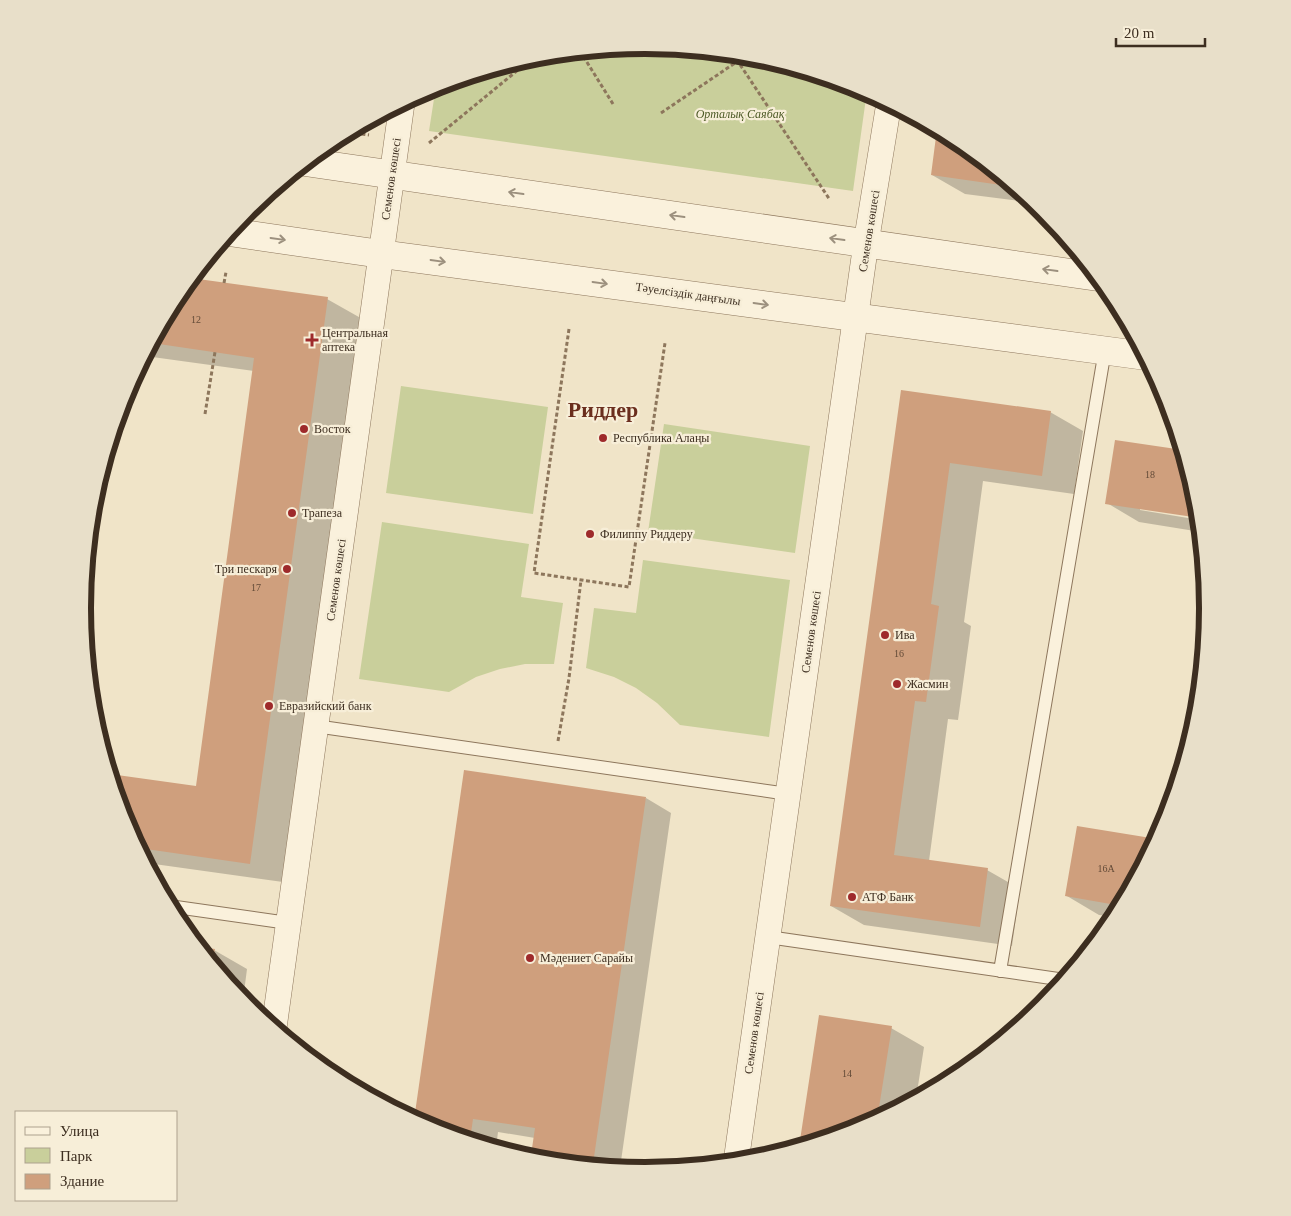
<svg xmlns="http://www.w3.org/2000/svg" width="1291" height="1216" viewBox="0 0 1291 1216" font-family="'Times New Roman',serif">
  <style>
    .green { fill: #c9cf9b }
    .shadow { fill: #0003 }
    .building { fill: #cf9f7d }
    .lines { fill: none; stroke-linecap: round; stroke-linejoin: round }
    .service-casing { stroke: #8d765c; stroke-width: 14 }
    .minor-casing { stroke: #8d765c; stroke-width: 26 }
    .tertiary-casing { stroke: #8d765c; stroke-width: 29 }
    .path { stroke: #8d765c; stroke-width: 3; stroke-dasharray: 4 2.5; stroke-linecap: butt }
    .service { stroke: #faf1dc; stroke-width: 12 }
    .minor { stroke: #faf1dc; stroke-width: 25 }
    .tertiary { stroke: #faf1dc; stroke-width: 28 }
    .oneway { stroke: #9c907e }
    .poi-dot { fill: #9e2a2b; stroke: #f7eed8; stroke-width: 2 }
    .labels { text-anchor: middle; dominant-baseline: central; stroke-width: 4.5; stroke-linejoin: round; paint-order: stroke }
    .number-label { font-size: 10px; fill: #624a37 }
    .park-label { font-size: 12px; font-style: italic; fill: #4d5a26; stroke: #f7eed8 }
    .street-label { font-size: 12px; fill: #3d2e20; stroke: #f7eed8 }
    .poi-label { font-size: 12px; fill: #3d2e20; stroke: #f7eed8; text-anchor: start }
    .town-label { font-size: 22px; font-weight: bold; fill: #6b2e1e; stroke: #f7eed8 }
    .rim { fill: none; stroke: #3d2e20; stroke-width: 6 }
  </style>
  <rect width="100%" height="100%" fill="#f0e4c8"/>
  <!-- green -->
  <path class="green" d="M646,45L756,56L867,91L853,191L429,131L436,86L536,56Z
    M401,386L548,407L533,514L386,493Z
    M664,424L810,446L795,553L648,532Z
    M382,522L529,544L521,597L563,603L554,664H525L500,669L476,677L449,692L359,679Z
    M643,560L790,580L769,737L680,725L657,703L636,688L614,677L586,668L594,608L636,613Z"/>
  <!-- shadow -->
  <path class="shadow" d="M402,103L400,117L381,114Z
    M938,129L959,140L1035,203L965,194L932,175Z
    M190,280L327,299L373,325L283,882L147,863L125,823L197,787L254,371L145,356L178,295Z
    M902,391L1050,412L1083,431L1074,494L983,481L964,622L971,626L958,720L948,719L929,861L987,870L1020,889L1012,946L864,925L831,906Z
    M1116,441L1183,451L1198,498L1140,508V510L1200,520L1201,532L1139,522L1107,503Z
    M90,528L97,532L92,567L87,566Z
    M646,798L671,813L620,1168L543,1161L532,1155L535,1138L498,1132L496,1148L430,1128L415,1120Z
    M1078,827L1157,840L1115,917L1099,915L1067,896Z
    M200,948L214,950L247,969L243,1000Z
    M891,1028L924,1047L916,1099L861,1128L800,1147Z"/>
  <!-- building -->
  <path class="building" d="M937,129L959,140L1015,187L931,175Z
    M191,278L328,297L250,864L139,848L125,823L110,774L196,786L254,358L152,343L178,295Z
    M901,390L1051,411L1042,476L950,463L931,604L939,606L926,702L915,701L894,855L988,868L980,927L830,906Z
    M1115,440L1183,450L1198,498L1200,518L1105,504Z
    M464,770L646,797L593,1164L531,1155L535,1128L473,1119L470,1140L430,1128L414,1120Z
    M1077,826L1157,839L1122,906L1065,896Z
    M199,947L215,949L212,964Z
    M819,1015L892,1026L877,1120L861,1128L799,1147Z"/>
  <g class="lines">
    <!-- service casing -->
    <g class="service-casing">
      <path id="service" d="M315,726L788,794
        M169,906L288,923
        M768,937L1065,980
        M1000,971L1105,350"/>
    </g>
    <!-- minor casing -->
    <g class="minor-casing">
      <path id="minor" d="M274,1028L402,103
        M736,1162L866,243L889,103"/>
    </g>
    <!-- tertiary casing -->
    <g class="tertiary-casing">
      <path id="tertiary" d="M305,162L1098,277
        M229,232L381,254L1146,356"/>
    </g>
    <!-- path -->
    <path class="path" d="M580,51L613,104
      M733,54L830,200
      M661,113L738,61
      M355,133L369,135
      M429,143L535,56
      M224,283L226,272
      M569,329L534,573L629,587L665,343
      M205,414L215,352
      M558,741L569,678L581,580"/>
    <!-- service -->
    <use href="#service" class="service"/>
    <!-- minor -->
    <use href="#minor" class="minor"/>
    <!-- tertiary -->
    <use href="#tertiary" class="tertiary"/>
  </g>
  <!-- one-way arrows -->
  <defs><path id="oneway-shaft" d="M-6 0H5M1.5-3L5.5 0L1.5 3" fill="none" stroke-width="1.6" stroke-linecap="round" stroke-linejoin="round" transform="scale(1.25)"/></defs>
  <g class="oneway">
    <use href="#oneway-shaft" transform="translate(516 193) rotate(-172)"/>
    <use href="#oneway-shaft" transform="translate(677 216) rotate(-172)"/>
    <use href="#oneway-shaft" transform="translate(278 239) rotate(8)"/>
    <use href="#oneway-shaft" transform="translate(837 239) rotate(-172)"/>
    <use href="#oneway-shaft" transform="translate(438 261) rotate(8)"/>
    <use href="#oneway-shaft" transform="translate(1050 270) rotate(-172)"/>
    <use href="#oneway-shaft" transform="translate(600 283) rotate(8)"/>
    <use href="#oneway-shaft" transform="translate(761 304) rotate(8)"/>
  </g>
  <!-- markers -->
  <g class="poi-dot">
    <path d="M309.5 332.5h5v5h5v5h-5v5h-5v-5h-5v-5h5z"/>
    <circle cx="304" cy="429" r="5"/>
    <circle cx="603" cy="438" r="5"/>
    <circle cx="292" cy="513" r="5"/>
    <circle cx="590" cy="534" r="5"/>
    <circle cx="287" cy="569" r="5"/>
    <circle cx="885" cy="635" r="5"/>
    <circle cx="897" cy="684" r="5"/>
    <circle cx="269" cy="706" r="5"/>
    <circle cx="852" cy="897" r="5"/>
    <circle cx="530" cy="958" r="5"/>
  </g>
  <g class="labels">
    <!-- number labels -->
    <g class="number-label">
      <text x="196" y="319">12</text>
      <text x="1150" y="474">18</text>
      <text x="256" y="587">17</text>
      <text x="899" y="653">16</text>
      <text x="1106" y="868">16А</text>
      <text x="847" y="1073">14</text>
    </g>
    <!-- park labels -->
    <g class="park-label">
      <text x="740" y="114">Орталық Саябақ</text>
    </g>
    <!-- street labels -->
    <g class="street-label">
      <text transform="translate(391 179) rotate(-82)">Семенов көшесі</text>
      <text transform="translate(869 231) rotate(-81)">Семенов көшесі</text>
      <text transform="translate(688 294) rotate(8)">Тәуелсіздік даңғылы</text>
      <text transform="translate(336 580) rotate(-82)">Семенов көшесі</text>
      <text transform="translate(811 632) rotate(-82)">Семенов көшесі</text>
      <text transform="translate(754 1033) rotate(-82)">Семенов көшесі</text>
    </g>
    <!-- poi labels -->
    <g class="poi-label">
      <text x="322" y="333">Центральная<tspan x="322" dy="14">аптека</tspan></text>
      <text x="314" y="429">Восток</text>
      <text x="613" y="438">Республика Алаңы</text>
      <text x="302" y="513">Трапеза</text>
      <text x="600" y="534">Филиппу Риддеру</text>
      <text x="277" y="569" text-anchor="end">Три пескаря</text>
      <text x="895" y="635">Ива</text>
      <text x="907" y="684">Жасмин</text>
      <text x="279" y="706">Евразийский банк</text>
      <text x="862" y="897">АТФ Банк</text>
      <text x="540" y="958">Мәдениет Сарайы</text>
    </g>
    <!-- town labels -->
    <g class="town-label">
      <text x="603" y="409">Риддер</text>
    </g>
  </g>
  <!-- crop -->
  <path d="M0 0H1291V1216H0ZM91 608a554 554 0 1 1 1108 0a554 554 0 1 1-1108 0Z" fill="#e8dfc9" fill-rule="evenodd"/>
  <path class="rim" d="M91 608a554 554 0 1 1 1108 0a554 554 0 1 1-1108 0Z"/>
  <!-- legend -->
  <rect x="15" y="1111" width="162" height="90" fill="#f7eed8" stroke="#ada18e"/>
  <rect x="25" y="1127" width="25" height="8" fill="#faf1dc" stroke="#ada18e"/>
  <text x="60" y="1136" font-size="15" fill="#3d2e20">Улица</text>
  <rect x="25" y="1148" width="25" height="15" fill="#c9cf9b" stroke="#ada18e"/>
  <text x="60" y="1161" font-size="15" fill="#3d2e20">Парк</text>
  <rect x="25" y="1174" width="25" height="15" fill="#cf9f7d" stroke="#ada18e"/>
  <text x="60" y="1186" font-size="15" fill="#3d2e20">Здание</text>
  <!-- scale -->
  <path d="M1116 38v8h89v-8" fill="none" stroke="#3d2e20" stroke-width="2.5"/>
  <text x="1124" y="38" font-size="15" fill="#3d2e20" stroke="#f7eed8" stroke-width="4" paint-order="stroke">20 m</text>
</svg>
